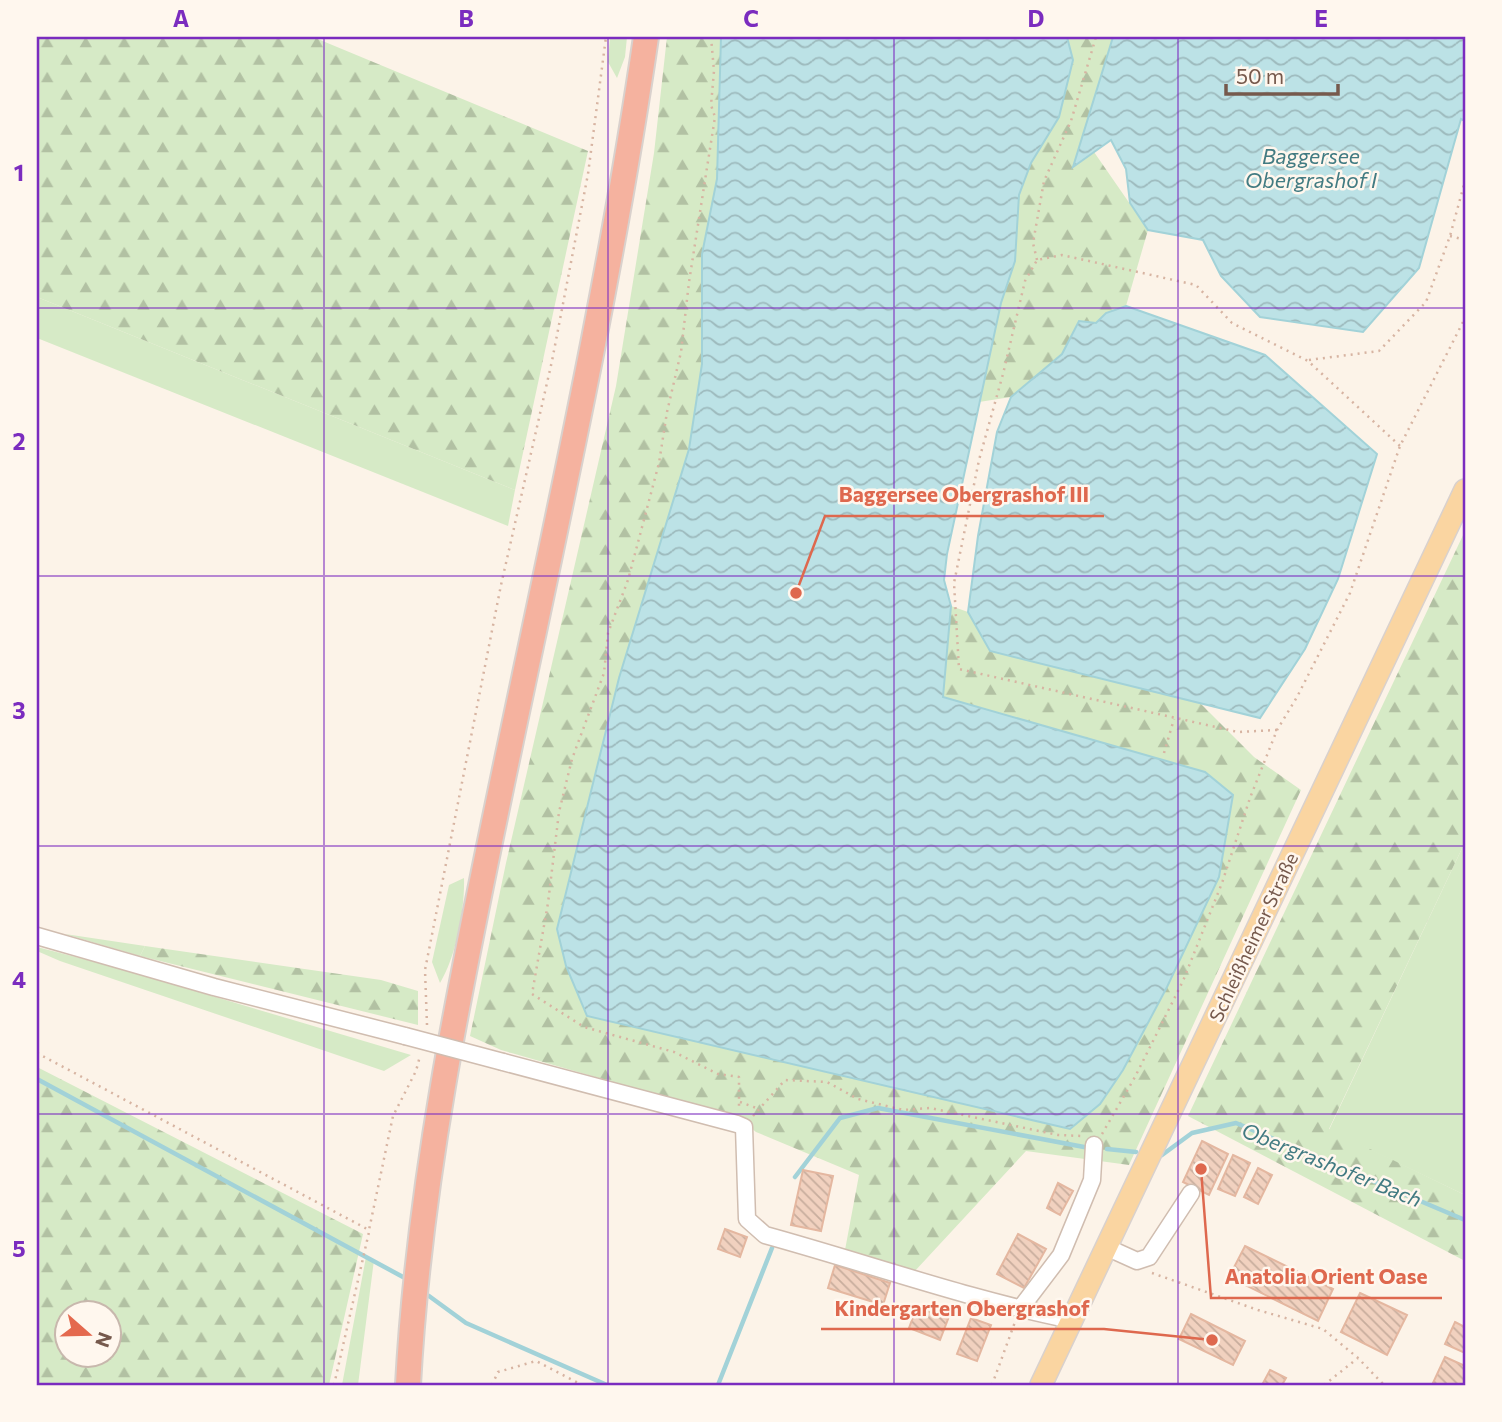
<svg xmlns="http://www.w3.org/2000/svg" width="1502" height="1422" viewBox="0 0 1502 1422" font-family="Commissioner,sans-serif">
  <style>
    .green { fill: #d6eac6 }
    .forest { fill: url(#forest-firs); fill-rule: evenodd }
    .water { fill: url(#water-waves); stroke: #a2d2d8; stroke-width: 2 }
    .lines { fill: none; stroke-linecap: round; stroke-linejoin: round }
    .stream { stroke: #a2d2d8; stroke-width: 4.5 }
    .building { fill: url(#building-back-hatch); stroke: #e4b7a0; stroke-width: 2 }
    .minor-casing { stroke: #d0bdb0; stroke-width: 19 }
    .major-casing { stroke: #d9d1cd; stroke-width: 24 }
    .highway-casing { stroke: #d9d1cd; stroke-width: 28 }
    .path { stroke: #d7b4a2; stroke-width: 2.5; stroke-dasharray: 2 5; stroke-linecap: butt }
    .minor { stroke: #fff; stroke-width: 16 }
    .major { stroke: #fad5a1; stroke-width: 21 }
    .highway { stroke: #f5b29f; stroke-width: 24 }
    .minor-bridge-casing { stroke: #d0bdb0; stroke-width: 19; stroke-linecap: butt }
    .minor-bridge { stroke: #fff; stroke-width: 16 }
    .grid { fill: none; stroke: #7b2cbf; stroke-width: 2; stroke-opacity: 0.55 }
    .labels { text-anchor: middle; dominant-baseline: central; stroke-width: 5; stroke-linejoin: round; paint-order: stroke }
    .street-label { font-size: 19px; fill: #76594c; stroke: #fff7ee }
    .water-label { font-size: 21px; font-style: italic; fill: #427b82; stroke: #fff7ee }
    .leader { fill: none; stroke: #de684e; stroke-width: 2.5 }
    .callout-dot { fill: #de684e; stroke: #fff7ee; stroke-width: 2.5 }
    .callout-label { font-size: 21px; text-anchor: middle; font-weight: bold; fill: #de684e; stroke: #fff7ee; stroke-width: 5; stroke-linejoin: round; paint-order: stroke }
    .neatline { fill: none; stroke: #7b2cbf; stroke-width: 2.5 }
    .grid-label { font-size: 23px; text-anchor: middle; font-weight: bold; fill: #7b2cbf }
  </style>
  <defs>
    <pattern id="forest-firs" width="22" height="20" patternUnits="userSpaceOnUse" patternTransform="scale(1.75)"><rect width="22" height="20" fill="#d6eac6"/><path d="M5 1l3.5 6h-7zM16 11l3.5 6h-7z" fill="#b2c1a3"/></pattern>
    <pattern id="water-waves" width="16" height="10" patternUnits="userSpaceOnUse" patternTransform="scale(1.75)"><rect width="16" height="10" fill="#bce2e6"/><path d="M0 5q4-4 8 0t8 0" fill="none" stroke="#9dbabd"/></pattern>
    <pattern id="building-back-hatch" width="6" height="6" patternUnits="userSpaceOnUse" patternTransform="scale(1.75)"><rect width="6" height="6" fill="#f1d1bf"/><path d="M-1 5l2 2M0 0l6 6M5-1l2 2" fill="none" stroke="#c8ad9d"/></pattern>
  </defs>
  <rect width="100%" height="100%" fill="#fcf3e8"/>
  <!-- green -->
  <path class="green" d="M610,37H627L625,57L617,78L608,62Z
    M37,297L515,490L508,526L37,338Z
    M1465,842V1195L1329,1130Z
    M464,878C465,909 456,957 440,983L432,962L449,885Z
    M65,934L145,946L140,956Z
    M37,947L118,968L411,1055L384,1071L60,961L37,951Z
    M366,1257L374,1260L358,1385H342Z"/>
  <!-- forest -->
  <path class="forest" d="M37,37H313L588,151L515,490L37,297Z
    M667,37H721L717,179L702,254V364L689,449L619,678L557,929L1100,1104L1123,1070L1167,987L1219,877L1233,795L1205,772L943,697L951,606L968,612L990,651L1200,703L1254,757L1301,790L1129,1165L1026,1151L914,1272L845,1250L859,1175L756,1132L739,1118L501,1050L470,1036L506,863L616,386L654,153Z
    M1067,37H1113L1074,166L1094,152L1148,230L1126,306L1106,313L1097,323L1079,321L1062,354L1011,397L979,402L1001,303L1015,261L1019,195L1031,163L1059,117L1073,60Z
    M1465,531V842L1329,1129L1465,1195V1261L1188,1116Z
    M145,946L381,980L418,991V1025L140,956Z
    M37,1067L363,1234L329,1385H37ZM66,1314H108V1356H66Z"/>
  <!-- water -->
  <path class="water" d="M721,37H1067L1073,60L1059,117L1031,163L1019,195L1015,261L1001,303L947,554L944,580L951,606L943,697L1205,772L1233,795L1219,877L1167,987L1123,1070L1100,1104L1070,1129L587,1016L566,966L557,929L619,678L689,449L702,364V254L717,179Z
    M1113,37H1465V121L1461,119L1419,268L1363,332L1260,317L1221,276L1203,240L1148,230L1130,203L1126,169L1111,140L1073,167Z
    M1126,306L1265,355L1377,454L1338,579L1305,649L1260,718L990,651L968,612L978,536L997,432L1011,397L1062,354L1079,321L1096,323L1106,313Z"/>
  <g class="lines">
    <!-- stream -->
    <path class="stream" d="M37,1079L403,1277
      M1107,1149L1136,1152
      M1162,1155L1192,1133L1236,1123L1465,1220
      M795,1177L840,1118L878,1108L1084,1147
      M429,1296L466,1323L607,1385
      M718,1385L772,1248"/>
  </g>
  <!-- building -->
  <path class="building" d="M1202,1141L1228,1154L1209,1195L1183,1182Z
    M1233,1155L1250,1163L1235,1196L1218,1189Z
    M1258,1168L1272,1175L1258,1204L1244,1197Z
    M803,1170L833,1176L821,1231L791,1225Z
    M1058,1183L1073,1191L1060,1215L1047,1208Z
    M725,1229L747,1237L740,1257L718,1249Z
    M1018,1234L1046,1249L1024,1288L997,1274Z
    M1245,1246L1333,1289L1318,1321L1229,1277Z
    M835,1265L890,1283L883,1305L828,1288Z
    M1360,1293L1407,1315L1387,1355L1341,1332Z
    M917,1307L948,1319L940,1340L909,1328Z
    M1191,1314L1245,1341L1233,1365L1179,1339Z
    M971,1318L991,1325L977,1361L957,1354Z
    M1455,1322L1465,1327V1353L1445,1344Z
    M1445,1357L1465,1366V1385H1432Z
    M1270,1370L1286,1378L1282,1385H1262Z"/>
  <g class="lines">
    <!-- minor casing -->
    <g class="minor-casing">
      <path id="minor" d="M37,936L214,987L405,1036
        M503,1062L737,1124L744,1127L747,1219L765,1235C867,1263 967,1299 1072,1320
        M1106,1247L1137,1261L1149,1257L1191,1193
        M1020,1309L1061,1255L1092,1180L1094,1145"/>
    </g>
    <!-- major casing -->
    <g class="major-casing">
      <path id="major" d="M1041,1385L1465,490"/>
    </g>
    <!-- highway casing -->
    <g class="highway-casing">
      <path id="highway" d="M408,1385C419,1179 462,976 504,774C555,529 610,285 646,37"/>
    </g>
    <!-- path -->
    <path class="path" d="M711,37L714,71L711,105L715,117L689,282L681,352L667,412L659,463L628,580L608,633L604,673L572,759L559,812L548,903L532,994L584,1027L674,1052L718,1074L739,1077V1107
      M1450,236L1465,240
      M1037,260L1033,243L1044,181L1071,121L1096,37
      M1309,360L1379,351L1426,302L1450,236L1465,181
      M1277,730L1238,732L959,669L954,583L979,460L1003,374L1025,281L1037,260L1062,255L1196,285L1232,323L1308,361L1400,446
      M1164,753L1174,719
      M427,1025L425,970L501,585L552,361L588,174L606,37
      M37,1053L369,1230L393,1116L416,1071L420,1056
      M740,1102L759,1109
      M753,1116L785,1080L827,1082L858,1099L903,1110L930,1108L1058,1135L1082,1136
      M1102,1134L1135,1077L1183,981L1222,883L1250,798L1277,730L1297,697L1350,593L1400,446L1465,318
      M1152,1273L1258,1310L1323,1329L1358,1358L1384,1385
      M334,1385L369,1232
      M492,1385L498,1372L536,1361L582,1385
      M992,1385L1015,1322
      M1324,1385L1358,1358"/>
    <!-- minor -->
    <use href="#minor" class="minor"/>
    <!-- major -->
    <use href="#major" class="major"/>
    <!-- highway -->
    <use href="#highway" class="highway"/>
    <!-- minor-bridge casing -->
    <g class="minor-bridge-casing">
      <path id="minor-bridge" d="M405,1036L503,1062"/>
    </g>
    <!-- minor-bridge -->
    <use href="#minor-bridge" class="minor-bridge"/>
  </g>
  <!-- grid -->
  <path class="grid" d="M324,37V1385M608,37V1385M894,37V1385M1178,37V1385M37,308H1465M37,576H1465M37,846H1465M37,1114H1465"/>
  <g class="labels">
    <!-- street labels -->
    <g class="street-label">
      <text transform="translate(1253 937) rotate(-65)">Schleißheimer Straße</text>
    </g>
    <!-- water labels -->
    <g class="water-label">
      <text x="1311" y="155">Baggersee<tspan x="1311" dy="24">Obergrashof I</tspan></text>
      <text transform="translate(1332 1164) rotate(22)">Obergrashofer Bach</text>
    </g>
  </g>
  <!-- callouts -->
  <path class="leader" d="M796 593L825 516H1104M1201 1169L1211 1298H1442M1212 1340L1104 1329H821"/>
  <g class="callout-dot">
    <circle cx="796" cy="593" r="7"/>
    <circle cx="1201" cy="1169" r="7"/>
    <circle cx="1212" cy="1340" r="7"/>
  </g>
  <g class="callout-label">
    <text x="964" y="502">Baggersee Obergrashof III</text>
    <text x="1326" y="1284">Anatolia Orient Oase</text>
    <text x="962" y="1316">Kindergarten Obergrashof</text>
  </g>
  <!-- border -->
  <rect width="1502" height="1422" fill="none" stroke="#fff7ee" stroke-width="77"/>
  <!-- north arrow -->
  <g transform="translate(88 1334) rotate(110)"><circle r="33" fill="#fff7ee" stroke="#c8b8ad" stroke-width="2"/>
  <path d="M0-5L12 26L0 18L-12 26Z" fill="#e4694e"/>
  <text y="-10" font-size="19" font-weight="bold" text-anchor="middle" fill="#76594c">N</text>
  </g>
  <!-- scale -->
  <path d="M1226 84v10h112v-10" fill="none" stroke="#76594c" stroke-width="3.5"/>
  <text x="1236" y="84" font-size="21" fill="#76594c" stroke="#fff7ee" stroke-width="5" paint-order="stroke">50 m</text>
  <rect x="38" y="38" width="1426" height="1346" class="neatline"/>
  <g class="grid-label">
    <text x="181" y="27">A</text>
    <text x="466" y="27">B</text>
    <text x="751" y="27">C</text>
    <text x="1036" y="27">D</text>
    <text x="1321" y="27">E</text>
    <text x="19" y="181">1</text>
    <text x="19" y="450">2</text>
    <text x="19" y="719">3</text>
    <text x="19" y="988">4</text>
    <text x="19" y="1257">5</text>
  </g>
</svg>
